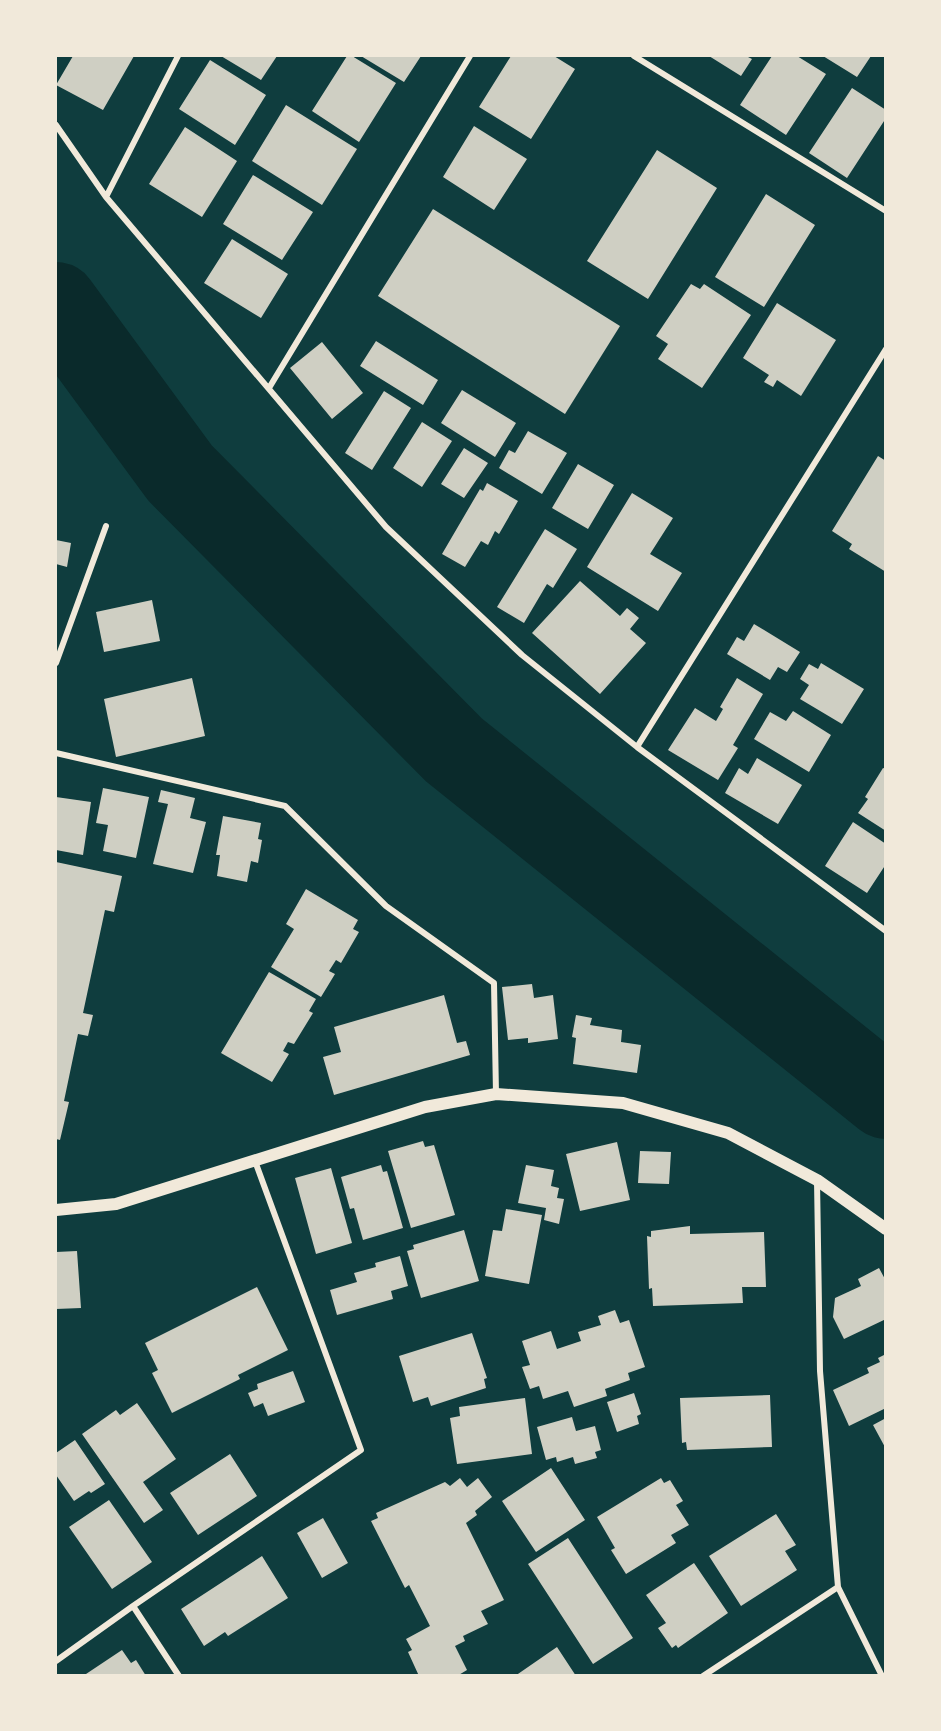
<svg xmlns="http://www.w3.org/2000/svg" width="941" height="1731" viewBox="0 0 941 1731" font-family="Georgia,serif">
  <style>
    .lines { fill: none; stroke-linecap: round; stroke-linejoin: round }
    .river { stroke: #0a2a2b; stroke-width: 84 }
    .building { fill: #cfcfc3 }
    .minor { stroke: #f1e9da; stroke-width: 6 }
    .secondary { stroke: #f1e9da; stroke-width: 12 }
  </style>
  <rect width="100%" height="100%" fill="#0f3d3e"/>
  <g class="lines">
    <!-- river -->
    <path class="river" d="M56,304L180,473L454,750L886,1097"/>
  </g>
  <!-- building -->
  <path class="building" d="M73,56H134L103,110L56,85Z
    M221,56H277L261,80Z
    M347,56H352L396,83L359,142L312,111Z
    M361,56H421L404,82Z
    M511,56H554L575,69L531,139L479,107Z
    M709,56H746L752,59L741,76Z
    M772,56H797L826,74L786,135L740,105Z
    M823,56H871L857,77Z
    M210,60L266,95L235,145L179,109Z
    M852,88L886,110V118L847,178L809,153Z
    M286,105L357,149L322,205L252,161Z
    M474,126L527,159L494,210L443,177Z
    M185,127L237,161L202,217L149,184Z
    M657,150L717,188L648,299L587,261Z
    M253,175L313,212L282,260L223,224Z
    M766,194L815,225L764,307L715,277Z
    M433,209L620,326L565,414L378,296Z
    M232,239L288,274L261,318L204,283Z
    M691,284L700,289L704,284L751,315L702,388L658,359L668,344L656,336Z
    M777,303L836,340L801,396L777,380L773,387L764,382L769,375L743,358Z
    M376,341L438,380L423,405L360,366Z
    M322,342L363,393L332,419L290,368Z
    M462,390L516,423L495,457L441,423Z
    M384,391L411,408L372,470L345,453Z
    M422,422L452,441L422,487L393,468Z
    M528,431L567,453L542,494L499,468L509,450L515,453Z
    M464,448L488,463L464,498L441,484Z
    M878,456L886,461V572L849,549L852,544L832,531Z
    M578,464L614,485L588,529L552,508Z
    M487,483L518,501L499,534L495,531L488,545L481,541L465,567L442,554L480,489L483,491Z
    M632,493L673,518L650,554L682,573L658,611L587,567Z
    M545,529L577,549L553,588L547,584L524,623L497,607Z
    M56,540L71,543L67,567L56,564Z
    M580,581L620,616L627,608L639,618L630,629L646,643L600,694L532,633Z
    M152,600L160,641L104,652L96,612Z
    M754,624L800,652L787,672L778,667L770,680L727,654L737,637L744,641Z
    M821,663L864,689L842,724L800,699L809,685L800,679L809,664L818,669Z
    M192,678L205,736L116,757L104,699Z
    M737,678L763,694L733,745L738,748L718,780L668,750L695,708L716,721L723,709L720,707Z
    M793,711L831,735L809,772L754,739L770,712L786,721Z
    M757,758L802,785L778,824L725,793L739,768L748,774Z
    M883,768L886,769V831L858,813L868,799L865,797Z
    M103,788L149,797L136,858L103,851L108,825L96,823Z
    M161,790L195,798L190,818L206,822L193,873L153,864L168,804L158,802Z
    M56,797L91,802L83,855L56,850Z
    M223,816L261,823L258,839L262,840L258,863L251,861L247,882L217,876L220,855H216Z
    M853,822L886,844V864L867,893L825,866Z
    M56,862L122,876L114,912L105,910L83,1013L93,1015L88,1036L78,1034L64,1101L69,1102L60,1140L56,1139Z
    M306,889L358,920L353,929L359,932L341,963L336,960L329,971L335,974L321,997L271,967L294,929L286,924Z
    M269,972L316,999L309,1011L313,1013L294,1044L288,1042L283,1051L289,1054L272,1082L221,1053Z
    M532,984L534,998L553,995L558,1039L528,1043V1038L508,1040L502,987Z
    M444,995L457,1043L466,1041L470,1055L334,1095L323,1057L341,1052L334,1027Z
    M576,1015L592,1018L590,1025L622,1030L621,1042L641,1045L637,1073L573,1064L576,1038L572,1037Z
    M423,1141L425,1147L434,1145L455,1215L411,1228L388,1151Z
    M617,1142L630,1200L580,1211L566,1154Z
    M640,1151L671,1152L669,1184L638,1183Z
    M381,1165L383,1172L387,1171L403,1228L363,1240L354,1208L350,1209L341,1177Z
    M526,1165L554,1170L551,1186L559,1188L557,1198L564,1199L559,1224L544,1220L546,1208L518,1203Z
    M331,1168L352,1243L316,1254L295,1178Z
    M506,1209L542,1215L529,1284L485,1276L493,1230L502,1231Z
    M690,1226V1234L764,1232L766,1287H742L743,1303L653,1306L652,1288L649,1289L647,1236L651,1237V1231Z
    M464,1230L479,1281L421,1298L407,1251L414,1249L413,1245Z
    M77,1251L81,1308L56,1309V1252Z
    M400,1256L408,1286L391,1291L393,1299L337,1315L330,1290L357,1282L354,1273L376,1267L375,1263Z
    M879,1268L886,1281V1319L844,1339L833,1317L835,1298L861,1286L858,1279Z
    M257,1287L288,1350L238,1375L240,1379L172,1413L152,1373L158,1370L145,1343Z
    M615,1310L620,1323L629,1320L645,1367L628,1373L630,1380L605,1389L607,1396L574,1407L568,1391L543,1399L539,1386L530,1389L522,1367L530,1365L522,1341L551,1331L557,1349L581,1341L578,1332L601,1325L598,1316Z
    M472,1333L487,1378L484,1379L486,1388L431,1406L428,1397L413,1402L399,1356Z
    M886,1354V1408L849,1426L833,1390L869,1373L867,1368L880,1362L878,1358Z
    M293,1371L305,1402L268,1416L263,1403L254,1407L248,1393L258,1389L257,1384Z
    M634,1393L641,1414L637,1416L639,1424L617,1432L607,1402Z
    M770,1395L772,1447L687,1450L686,1442L682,1443L680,1398Z
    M525,1398L532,1454L457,1464L450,1418L460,1416L459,1407Z
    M137,1403L176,1459L143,1482L163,1510L144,1523L82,1434L116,1410L120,1415Z
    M572,1417L576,1431L595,1426L601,1450L595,1452L597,1458L575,1464L573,1457L557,1462L556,1457L546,1460L537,1427Z
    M886,1418V1449L873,1425Z
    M75,1440L105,1484L91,1493L89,1491L74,1501L56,1475V1453Z
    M230,1454L257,1496L198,1535L170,1493Z
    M551,1468L585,1520L536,1552L502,1501Z
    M460,1478L467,1487L478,1478L492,1497L475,1511L477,1515L466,1523L504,1600L481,1611L488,1624L463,1636L465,1641L455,1646L467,1670L457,1676H419L408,1652L412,1650L406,1639L430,1626L409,1585L405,1588L371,1521L378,1518L376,1513L445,1482L450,1486Z
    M661,1478L664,1483L670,1480L683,1501L676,1505L689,1525L671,1535L676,1543L626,1574L611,1550L615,1548L597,1517Z
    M109,1500L152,1562L112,1589L69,1527Z
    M776,1514L796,1545L785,1551L797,1570L741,1606L709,1556Z
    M323,1518L348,1563L322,1578L297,1533Z
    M568,1538L633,1638L593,1664L528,1564Z
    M262,1556L288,1598L228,1636L225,1632L204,1646L181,1609Z
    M694,1563L728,1613L678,1648L676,1645L672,1648L658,1628L666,1623L646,1595Z
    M557,1647L576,1676H515Z
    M122,1650L131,1663L136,1660L146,1676H83Z"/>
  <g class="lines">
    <!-- minor -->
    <path class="minor" d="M634,56L886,211
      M56,125L106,197L386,527L522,655L637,747L886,931
      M106,197L178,56
      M269,388L470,56
      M56,663L106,526
      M637,747L886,349
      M56,753L285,806L386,906L494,983L496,1094
      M817,1180L820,1371L838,1587L882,1676
      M56,1661L133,1606
      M179,1676L133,1606L361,1450L255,1161
      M703,1676L838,1587"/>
    <!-- secondary -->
    <path class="secondary" d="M56,1210L116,1204L425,1107L496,1094L623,1103L728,1133L817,1180L886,1229"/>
  </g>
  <!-- border -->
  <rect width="941" height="1731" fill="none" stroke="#f1e9da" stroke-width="114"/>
</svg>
